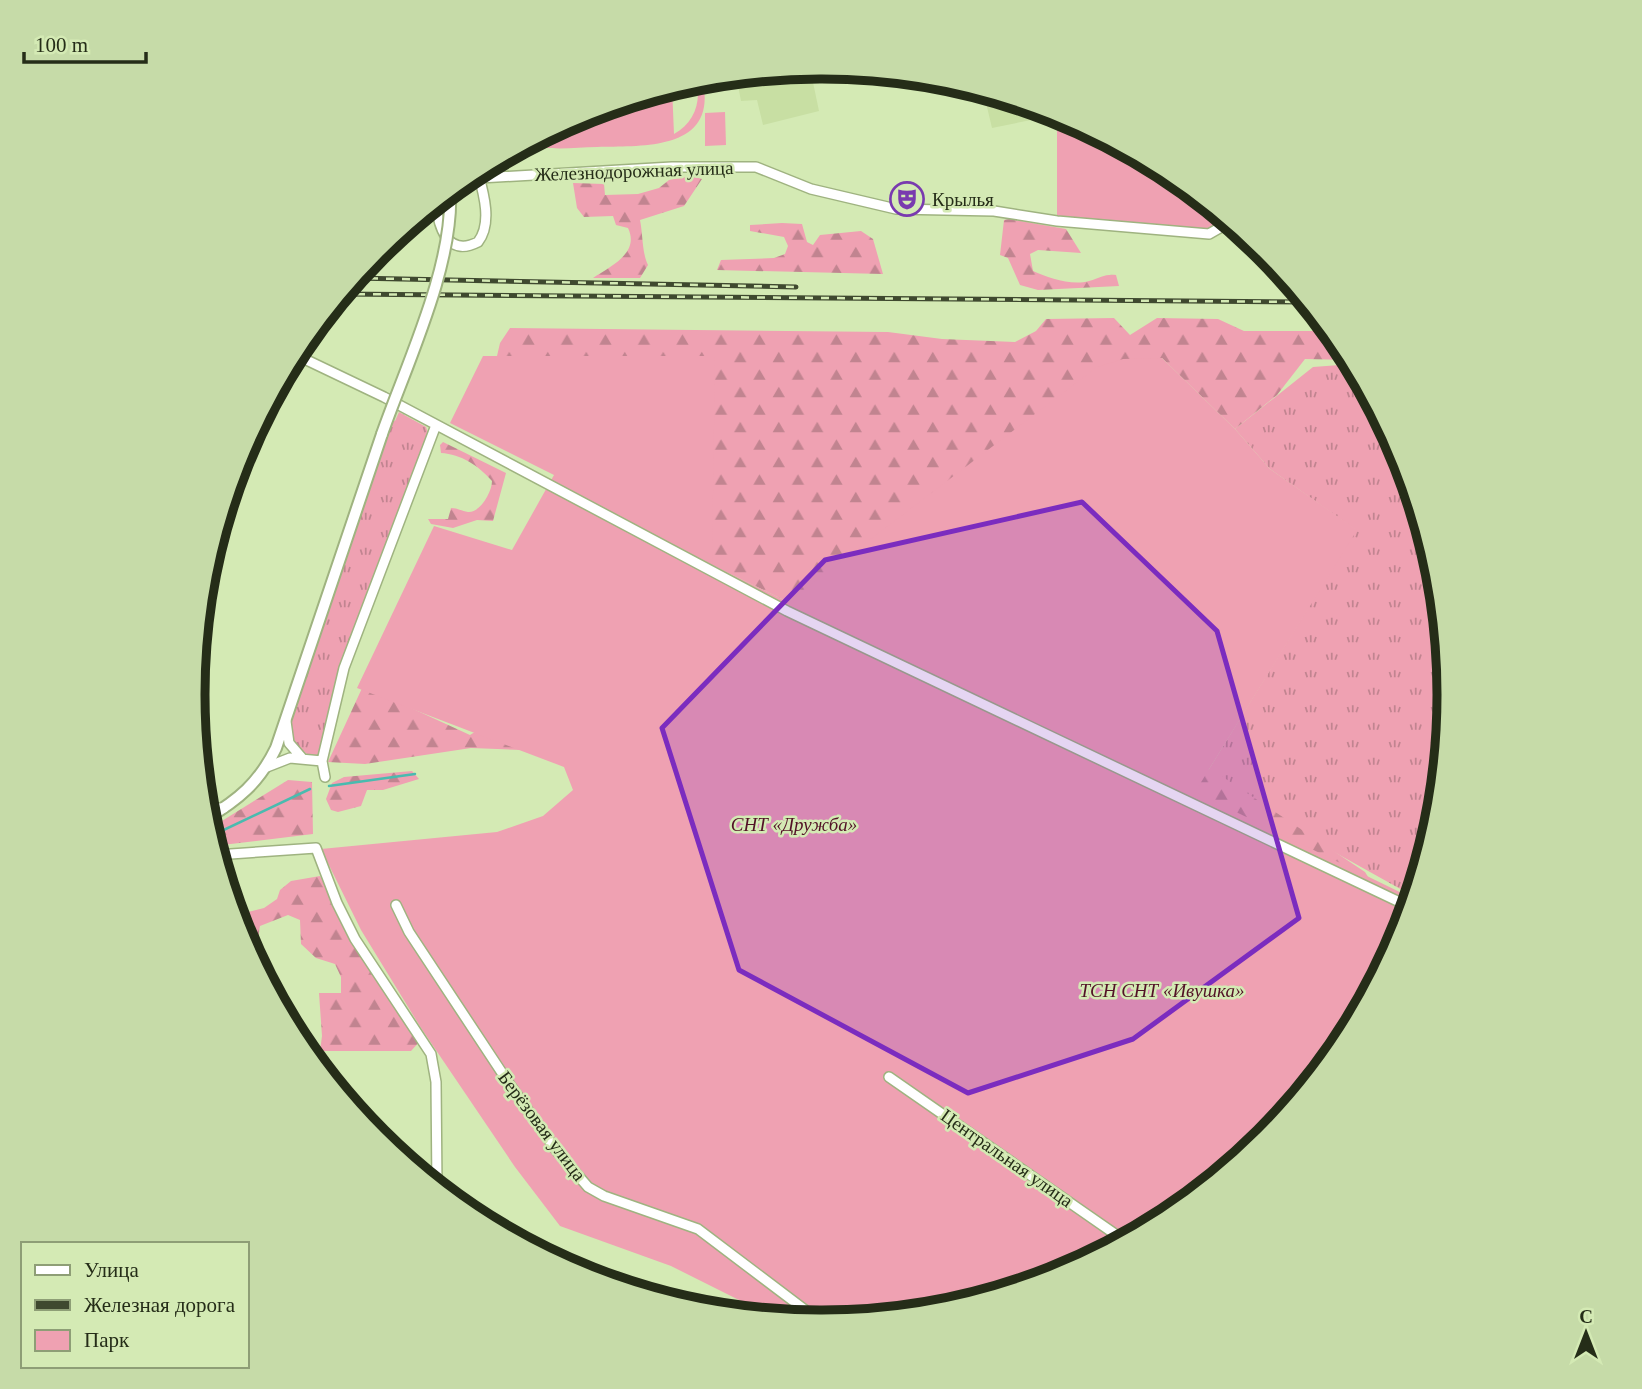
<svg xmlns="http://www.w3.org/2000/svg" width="1642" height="1389" viewBox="0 0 1642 1389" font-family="'Times New Roman',serif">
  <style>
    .built { fill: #c8dfa3 }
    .grass { fill: url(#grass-tufts) }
    .forest { fill: url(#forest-firs) }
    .green { fill: #efa1b2 }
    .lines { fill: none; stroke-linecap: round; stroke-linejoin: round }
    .stream { stroke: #49bbaf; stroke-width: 2.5 }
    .minor-casing { stroke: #9fb380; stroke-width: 12 }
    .major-casing { stroke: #9fb380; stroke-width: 14 }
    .minor { stroke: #fff; stroke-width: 9 }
    .major { stroke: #fff; stroke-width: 10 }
    .rail-casing { stroke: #3f492f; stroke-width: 5 }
    .rail { stroke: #d4eab4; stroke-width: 2.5; stroke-dasharray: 8; stroke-linecap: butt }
    .major-bridge-casing { stroke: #9fb380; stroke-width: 14; stroke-linecap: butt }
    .major-bridge { stroke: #fff; stroke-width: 10 }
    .marked { fill: #7b2cbf; fill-opacity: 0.2; stroke: #7b2cbf; stroke-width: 5; stroke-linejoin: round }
    .labels { text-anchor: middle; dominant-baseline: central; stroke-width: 5; stroke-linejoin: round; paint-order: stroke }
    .street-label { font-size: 19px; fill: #252d18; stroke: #d4eab4 }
    .poi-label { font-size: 19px; fill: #252d18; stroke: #d4eab4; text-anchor: start }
    .park-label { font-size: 19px; font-style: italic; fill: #521126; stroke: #d4eab4 }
    .rim { fill: none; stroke: #252d18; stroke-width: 9 }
  </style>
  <defs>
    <pattern id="grass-tufts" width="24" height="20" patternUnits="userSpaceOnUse" patternTransform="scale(1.75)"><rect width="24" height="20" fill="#efa1b2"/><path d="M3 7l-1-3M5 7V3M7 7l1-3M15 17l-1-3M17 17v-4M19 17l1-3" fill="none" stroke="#c18490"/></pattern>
    <pattern id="forest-firs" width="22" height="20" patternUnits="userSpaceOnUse" patternTransform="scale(1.75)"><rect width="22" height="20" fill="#efa1b2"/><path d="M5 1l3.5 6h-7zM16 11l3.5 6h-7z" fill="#c18490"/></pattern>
  </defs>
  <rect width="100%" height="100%" fill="#d4eab4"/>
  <!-- built -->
  <path class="built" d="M810,68L819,111L763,125L757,100L741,101L736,75Z
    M983,90L1035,106L1036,119L992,128Z"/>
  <!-- grass -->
  <path class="grass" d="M1353,364L1401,455L1437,572L1449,695L1437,817L1413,896L1203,779L1356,530L1270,469L1235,429L1313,367Z
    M399,412L426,427L429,436L341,667L321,757L307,754L296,745L291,730L292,718L392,420L395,421Z"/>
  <!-- forest -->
  <path class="forest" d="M691,176L702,179L684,206L640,220C643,235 642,253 648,265L640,278H593C611,266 640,253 628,228L616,225L613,216L584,217L577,208L573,183L604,184L605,195L638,194L659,188L669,180Z
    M1009,219L1066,229L1081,253L1038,250L1030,254L1033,271C1048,278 1072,286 1089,281C1101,278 1104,274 1116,275L1119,286L1038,290L1020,285L1008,258L1000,255L1004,220Z
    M782,223L802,224L807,242L813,245L820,235L861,231L873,239L883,274L717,270L721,260L774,258L785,254L788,246L784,237L750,231V225Z
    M1114,318L1130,335L1157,318L1218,319L1244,331H1331L1351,360L1305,359L1277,395L1235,429L1162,358L788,602L712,565L497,356L500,343L510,328L888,332L942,339L1015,342L1036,331L1046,319Z
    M443,442L506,473L493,521L477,520L453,528L431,524L428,519H448L451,508C457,508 462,511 468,512C480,513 492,492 492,481C479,466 461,454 441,453L440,445Z
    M363,686L470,735L481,728L548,751L471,748L365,764L328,762Z
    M1195,764L1220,775L1365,872L1370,880L1170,786Z
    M412,771L419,779L383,790H367L361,806L338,812L331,810L326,799L332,783L344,777Z
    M288,780L312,782L313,834L214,846L209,829Z
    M320,876L382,988L420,1041L411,1051H320L322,1036L319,993H341V977L335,964L316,958L301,944L300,920L288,915L260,926C256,945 264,954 260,970L243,939L248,926L243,917L244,913L264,908L277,899L280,890L291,881Z"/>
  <!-- green -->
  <path class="green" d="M702,78C720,151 644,146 597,147C574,147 548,152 527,143L581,114L672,87L674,134C694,123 702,102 696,79Z
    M725,112L726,145L705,146V113Z
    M1057,113L1170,173L1230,222L1215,233L1057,221Z
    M483,356H715L712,565L788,602L1097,367L1123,359L1162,358L1235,429L1270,469L1357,530L1195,792L1412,898L1401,935L1343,1044L1265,1139L1170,1217L1061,1275L943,1311L821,1322L766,1317L749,1305L671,1266L560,1226L515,1167L421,1028L361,930L321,849L497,832L543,816L573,790L564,767L357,688L434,526L512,550L554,475L450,423Z"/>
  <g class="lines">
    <!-- stream -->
    <path class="stream" d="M329,786L415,774
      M211,836L310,789"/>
    <!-- minor casing -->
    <g class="minor-casing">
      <path id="minor" d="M480,178L672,167H756L811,189L896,209L994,211L1057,221L1209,234L1230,222
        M436,202C438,226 447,258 478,242C493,223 483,191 477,169
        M294,354L384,397L787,611L1410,907
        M286,721L289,743L302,758
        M322,761L325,777
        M267,767L290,758L322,761L344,668L436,425
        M204,808H224
        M216,855L316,848L337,903L355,939L431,1054L436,1082L437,1187
        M396,905L409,932L508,1082L556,1150L588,1187L604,1196L698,1229L821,1322
        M889,1077L1125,1241"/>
    </g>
    <!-- major casing -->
    <g class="major-casing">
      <path id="major" d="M206,819C238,800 259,783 276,748L382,434"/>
    </g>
    <!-- minor -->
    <use href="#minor" class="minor"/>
    <!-- major -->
    <use href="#major" class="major"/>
    <!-- rail casing -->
    <g class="rail-casing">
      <path id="rail" d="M354,278L796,287
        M341,294L1307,302"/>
    </g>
    <!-- rail -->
    <use href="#rail" class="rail"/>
    <!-- major-bridge casing -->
    <g class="major-bridge-casing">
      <path id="major-bridge" d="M382,434C407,363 454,265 450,191"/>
    </g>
    <!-- major-bridge -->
    <use href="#major-bridge" class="major-bridge"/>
  </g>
  <!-- marked area -->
  <path class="marked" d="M1082,502L1217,631L1299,918L1133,1039L968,1093L739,970L662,728L825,560Z"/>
  <!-- icons -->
  <defs>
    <g id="theatre-ring" transform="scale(1.75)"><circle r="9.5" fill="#d4eab4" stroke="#793aaf" stroke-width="1.5"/><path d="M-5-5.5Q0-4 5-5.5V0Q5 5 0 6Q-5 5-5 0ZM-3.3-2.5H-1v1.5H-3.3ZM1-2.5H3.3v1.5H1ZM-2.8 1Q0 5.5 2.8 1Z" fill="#793aaf"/></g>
  </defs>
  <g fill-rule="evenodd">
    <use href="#theatre-ring" x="907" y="199"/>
  </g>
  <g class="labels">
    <!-- street labels -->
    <g class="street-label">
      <text transform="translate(634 171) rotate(-2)">Железнодорожная улица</text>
      <text transform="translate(542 1126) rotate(53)">Берёзовая улица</text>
      <text transform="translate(1007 1158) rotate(35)">Центральная улица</text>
    </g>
    <!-- poi labels -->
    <g class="poi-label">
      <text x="932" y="199">Крылья</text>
    </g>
    <!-- park labels -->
    <g class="park-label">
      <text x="794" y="824">СНТ «Дружба»</text>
      <text x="1162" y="990">ТСН СНТ «Ивушка»</text>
    </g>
  </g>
  <!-- crop -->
  <path d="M0 0H1642V1389H0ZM820 79H822A615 615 0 0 1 1437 694V695A615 615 0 0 1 822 1310H820A615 615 0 0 1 205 695V694A615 615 0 0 1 820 79Z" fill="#c6dba8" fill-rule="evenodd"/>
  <path class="rim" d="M820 79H822A615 615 0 0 1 1437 694V695A615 615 0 0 1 822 1310H820A615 615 0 0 1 205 695V694A615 615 0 0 1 820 79Z"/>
  <!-- legend -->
  <rect x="21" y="1242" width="228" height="126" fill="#d4eab4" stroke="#8e9e76" stroke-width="2"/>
  <rect x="35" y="1265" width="35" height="10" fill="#ffffff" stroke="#8e9e76" stroke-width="2"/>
  <text x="84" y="1277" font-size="21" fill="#252d18">Улица</text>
  <rect x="35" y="1300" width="35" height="10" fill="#3f492f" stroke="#8e9e76" stroke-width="2"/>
  <text x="84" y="1312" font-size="21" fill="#252d18">Железная дорога</text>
  <rect x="35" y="1330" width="35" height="21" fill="#efa1b2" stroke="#8e9e76" stroke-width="2"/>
  <text x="84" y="1347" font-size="21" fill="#252d18">Парк</text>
  <!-- north arrow -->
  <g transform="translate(1586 1333)" stroke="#d4eab4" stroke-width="5" paint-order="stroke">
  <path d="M0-5L12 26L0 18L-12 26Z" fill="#252d18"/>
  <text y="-10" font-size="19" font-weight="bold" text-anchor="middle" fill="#252d18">С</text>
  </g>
  <!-- scale -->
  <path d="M24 52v10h122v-10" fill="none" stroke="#252d18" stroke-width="3.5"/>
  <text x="35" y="52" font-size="21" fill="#252d18" stroke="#d4eab4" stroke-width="5" paint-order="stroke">100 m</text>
</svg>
